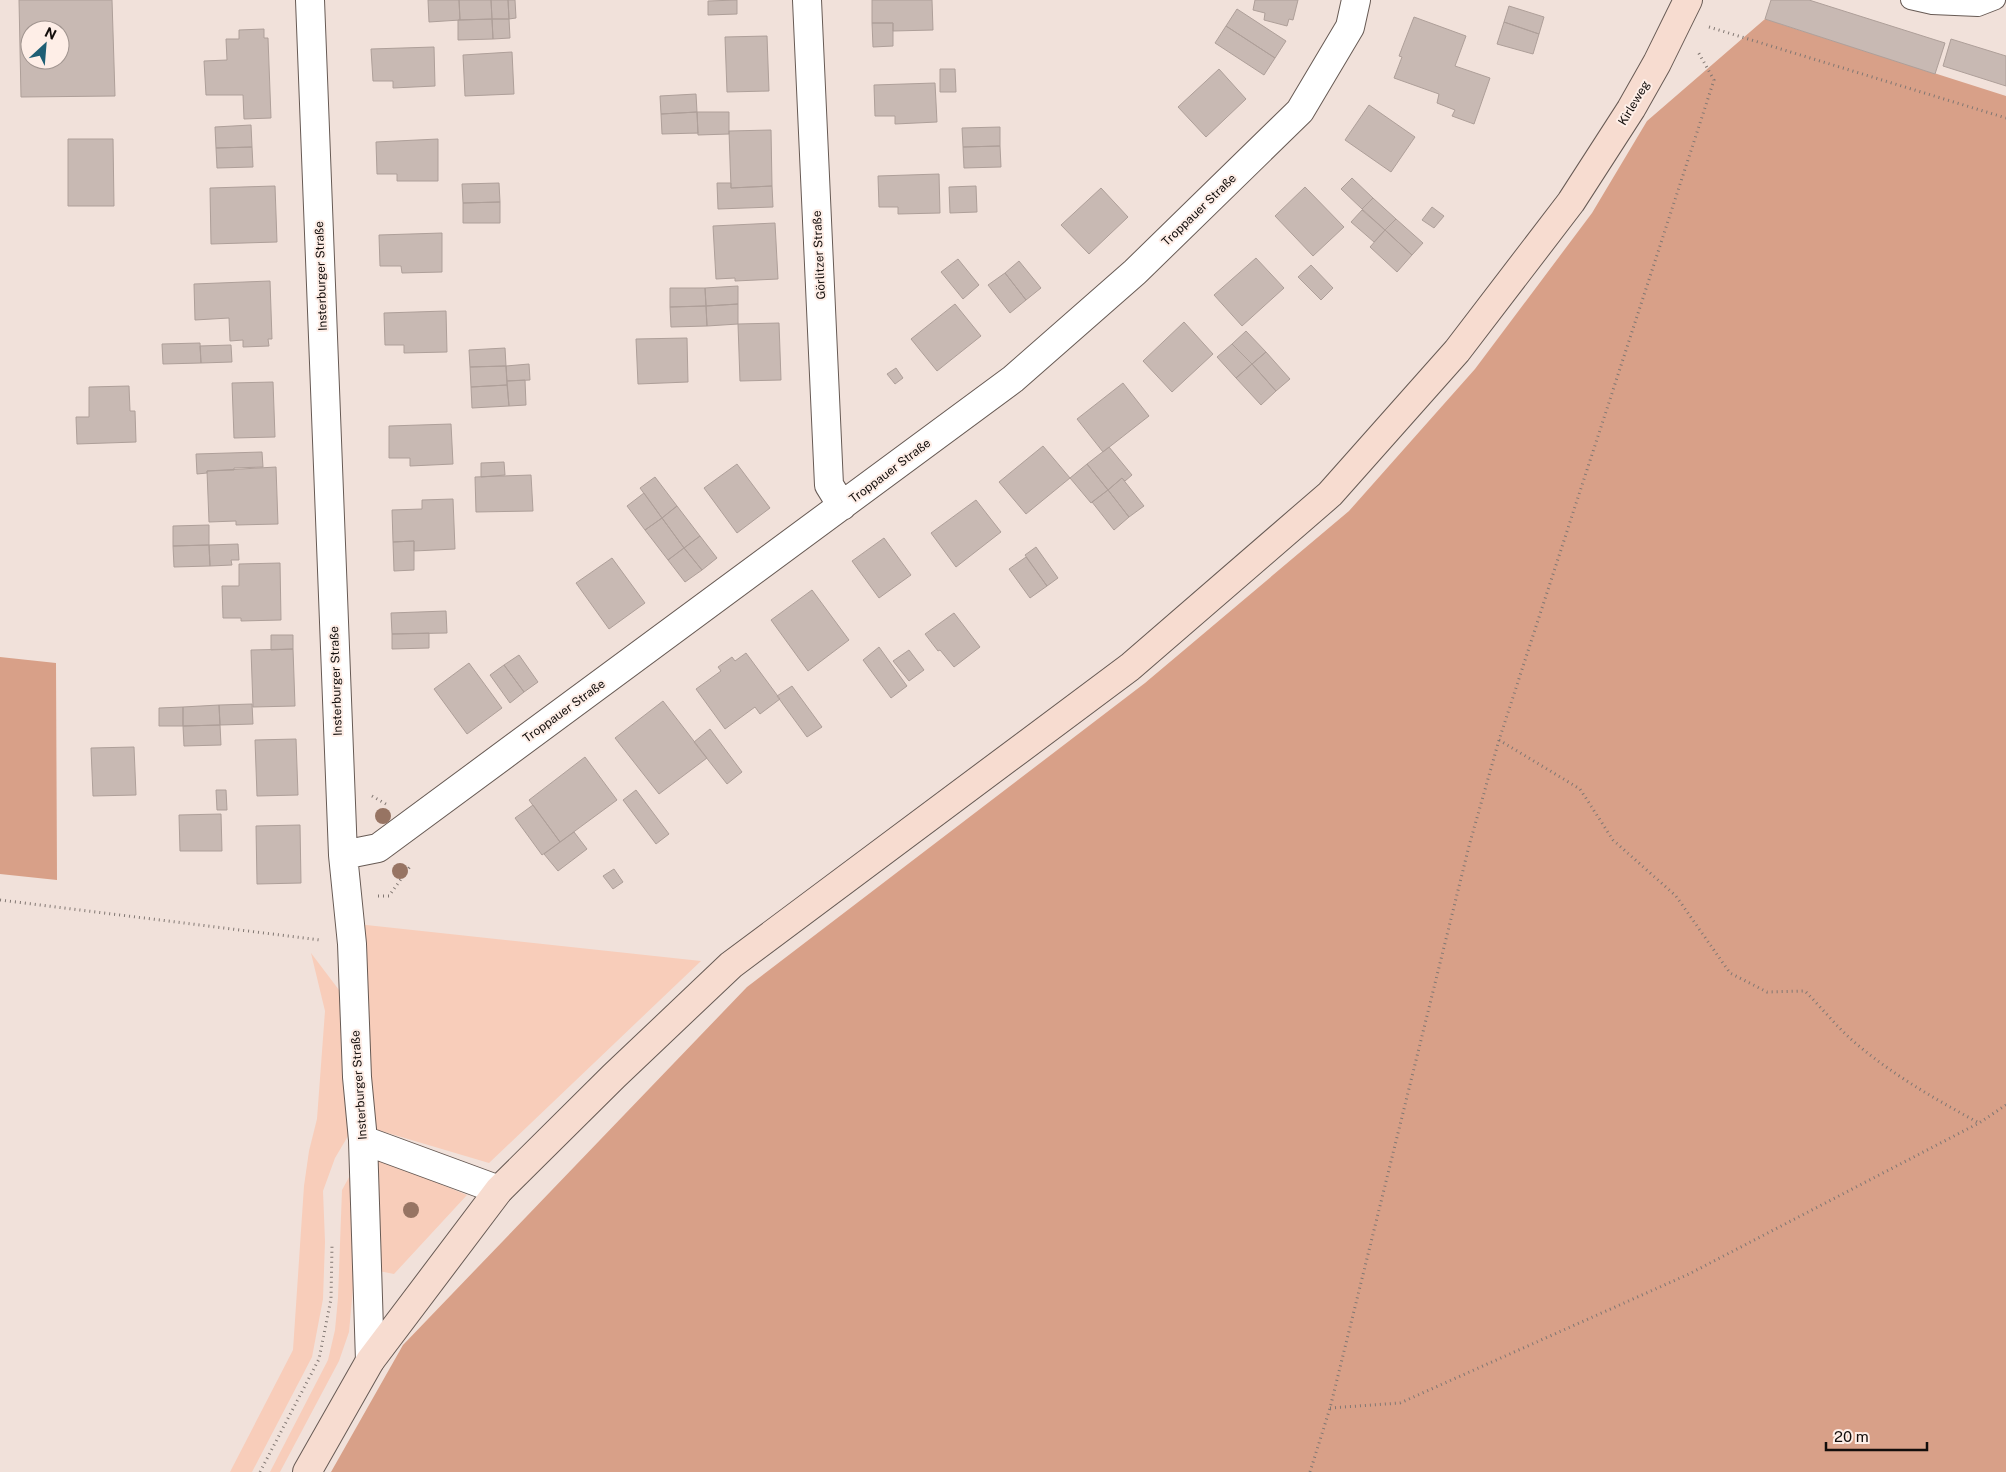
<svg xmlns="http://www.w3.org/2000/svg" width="2006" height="1472" viewBox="0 0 2006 1472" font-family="'Public Sans',sans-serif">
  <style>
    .green { fill: #f8cdba }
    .forest { fill: #d8a088 }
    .building { fill: #c8b9b3; stroke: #ae9f99; fill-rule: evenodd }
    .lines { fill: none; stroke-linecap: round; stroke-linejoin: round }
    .lane-casing { stroke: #675a54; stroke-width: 20 }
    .street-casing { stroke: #675a54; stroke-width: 30 }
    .secondary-casing { stroke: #675a54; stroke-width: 30 }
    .path { stroke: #817772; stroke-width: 3; stroke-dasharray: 1 4; stroke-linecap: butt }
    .lane { stroke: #fff; stroke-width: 18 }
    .street { stroke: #fff; stroke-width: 28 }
    .secondary { stroke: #f7dcd0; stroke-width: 28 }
    .tree { fill: #977463 }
    .labels { text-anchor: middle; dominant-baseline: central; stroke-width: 4; stroke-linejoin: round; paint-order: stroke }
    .street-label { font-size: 12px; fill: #120d0b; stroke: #feeee7 }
  </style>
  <rect width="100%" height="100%" fill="#f1e1da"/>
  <!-- green -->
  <path class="green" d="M357,924L701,961L489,1163L371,1128Z
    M311,953L339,990L351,1131L335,1158L323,1191L325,1242L323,1299L312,1357L252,1472H230L293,1350L304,1186L309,1151L317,1119L325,1011Z
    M376,1158L467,1195L394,1274L379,1271Z
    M353,1170V1288L349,1332L339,1361L280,1472H270L328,1360L335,1330L338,1298L342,1190Z"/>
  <!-- forest -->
  <path class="forest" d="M1765,19L2006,96V1472H331L403,1345L747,987L1145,683L1349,511L1475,369L1592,213L1647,121Z
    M0,657L56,663L57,880L0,874Z"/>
  <!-- building -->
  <path class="building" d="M19,0H112L115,96L21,97ZM30,30H60V60H30Z
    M428,0H459L460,20L429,22Z
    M459,0H491L492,19L460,20Z
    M491,0H508L509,19H492Z
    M508,0H515L516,18L509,19Z
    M737,0V14L708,15V1Z
    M872,0H932L933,30L893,31V23H872Z
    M1255,0H1298L1293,20L1289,19L1287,26L1264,20L1265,13L1253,10Z
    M1771,0H1809L1945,43L1935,74L1765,19Z
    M1509,6L1544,17L1539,34L1504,22Z
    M1237,9L1286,41L1275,58L1226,26Z
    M1414,17L1466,36L1455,66L1490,78L1474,124L1452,116L1455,110L1437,103L1439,94L1394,78L1402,57L1399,56Z
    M492,19H509L510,38L493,39Z
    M492,19L493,39L458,40V20Z
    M1504,22L1539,34L1533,54L1497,44Z
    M872,23H893V46L873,47Z
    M1226,26L1275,58L1264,75L1215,43Z
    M264,29V38H268L271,118L244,119L243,95H206L204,61L227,60L226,39H239V30Z
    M767,36L769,91L727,92L725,37Z
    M1951,39L2006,56V86L1943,66Z
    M434,47L435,86L393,88V81H373L371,49Z
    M512,52L514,94L465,96L463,55Z
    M940,69H955L956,92H940Z
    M1219,69L1246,99L1206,137L1178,107Z
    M935,83L937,122L895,124V116H875L874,85Z
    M696,94L697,112L661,114L660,96Z
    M1369,105L1415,137L1391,172L1345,140Z
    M697,112L698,133L662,134L661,114Z
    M697,112H729V134L698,135Z
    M251,125L252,147L216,148L215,127Z
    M1000,127V146L963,147L962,128Z
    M771,130L772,186L731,188L729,131Z
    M68,139H113L114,206H68Z
    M438,139V181H397V174H377L376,142Z
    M1000,146L1001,167L964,168L963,147Z
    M252,147L253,167L217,168L216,148Z
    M939,174L940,213L898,214V207H879L878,176Z
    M1352,178L1373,198L1362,209L1341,189Z
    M499,183L500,202L463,203L462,184Z
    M717,183H731V188L772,186L773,207L718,209Z
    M275,186L277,242L211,244L210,188Z
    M976,186L977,212L950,213L949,187Z
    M1305,187L1344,227L1313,256L1275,216Z
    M1101,188L1128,217L1089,254L1061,225Z
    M1373,198L1396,219L1385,230L1362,209Z
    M500,202V223H463V203Z
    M1432,207L1444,216L1434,228L1422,220Z
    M1362,210L1385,230L1374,242L1351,222Z
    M1396,219L1423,243L1412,255L1385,230Z
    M775,223L778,279L735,281V278L716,279L713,226Z
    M1385,230L1412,255L1397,272L1370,247Z
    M442,233V272L402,273L401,266H380L379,235Z
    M1256,258L1284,288L1242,326L1214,295Z
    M958,259L979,285L963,299L941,272Z
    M1019,261L1041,288L1026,300L1005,273Z
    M1311,265L1333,288L1321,300L1298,277Z
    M1005,273L1026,300L1010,313L988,285Z
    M270,281L272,339H268L269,346L243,347V340L230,341L229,318L195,320L194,284Z
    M738,286V304L706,306L705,288Z
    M670,288H705L706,306L670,307Z
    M738,304V324L707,326L706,306Z
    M955,304L981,336L937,371L911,339Z
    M706,306L707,326L671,327L670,307Z
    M446,311L447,352L404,353V345H385L384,313Z
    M1184,322L1213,354L1172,392L1143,361Z
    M779,323L781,380L740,381L738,324Z
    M1246,331L1266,352L1252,364L1232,344Z
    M687,338L688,382L638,384L636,339Z
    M200,343L201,363L163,364L162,344Z
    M1232,344L1252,364L1236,378L1217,357Z
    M231,345L232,362L201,363L200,346Z
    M505,348L506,366L470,367L469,350Z
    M1266,352L1290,379L1276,391L1252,364Z
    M529,364L530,380L507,381L506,366Z
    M1252,364L1276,391L1261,405L1236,378Z
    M506,366L507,385L471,387L470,367Z
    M896,368L903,378L895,384L887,374Z
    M525,380L526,405L509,406L507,381Z
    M273,382L275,437L234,438L232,383Z
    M1123,383L1149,416L1103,452L1077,419Z
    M507,385L509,406L472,408L471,387Z
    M129,386L130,411H135L136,442L77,444L76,417H89V387Z
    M451,424L453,464L410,466V458H389V426Z
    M1043,446L1070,478L1026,514L999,482Z
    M1109,447L1132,475L1125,481L1122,478L1108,490L1087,464Z
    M262,452L263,467L234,468V470L207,471V473L197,474L196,454Z
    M504,462L505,475L481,477V463Z
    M737,464L770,508L737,533L704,488Z
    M1087,464L1108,490L1091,503L1070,478Z
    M276,467L278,524L236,525V521L209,522L207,471Z
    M531,475L533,511L476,512L475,477Z
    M655,477L677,506L662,518L640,488Z
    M1122,478L1144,506L1129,517L1108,490Z
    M1108,490L1129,517L1114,530L1092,502Z
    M644,493L662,518L645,530L627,506Z
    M453,499L455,549L414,551V541L393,542L392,510L422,509V500Z
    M976,500L1001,532L956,567L931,533Z
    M677,506L700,536L684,548L662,518Z
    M662,518L684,548L668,560L645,530Z
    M209,525V545L173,546V526Z
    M700,536L717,558L702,570L684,548Z
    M884,538L911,575L879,598L852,561Z
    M414,541V570L394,571L393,542Z
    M238,544L239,560H231L232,565L210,566L209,545Z
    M209,545L210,566L174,567L173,546Z
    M1036,547L1058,578L1047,586L1025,555Z
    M684,548L702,570L685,582L668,560Z
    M1026,557L1047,586L1030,598L1009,569Z
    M612,558L645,603L609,629L576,583Z
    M280,563L281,620L241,621V618H223L222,586H239V564Z
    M812,590L849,640L808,671L771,620Z
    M446,611L447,633L392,634L391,613Z
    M954,613L980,647L954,667L940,650L938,651L925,634Z
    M429,633V648L392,649V634Z
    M271,635H293V649L271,650Z
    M879,647L907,686L891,698L863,660Z
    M293,649L295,706L253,707L251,650Z
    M909,650L924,670L909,681L893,661Z
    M746,653L780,699L760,714L755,707L725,729L696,689L721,671L718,667L732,657L735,661Z
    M519,655L538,682L524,692L504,665Z
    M469,663L502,708L467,734L434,689Z
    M504,665L524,692L510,703L490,675Z
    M792,686L822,727L807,737L777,696Z
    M663,701L707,758L659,794L615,738Z
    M252,704L253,724L220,725L219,705Z
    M219,705L220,725L183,726V707Z
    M183,707V726H159V708Z
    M220,725L221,745L184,746L183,726Z
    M710,729L742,772L727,784L694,742Z
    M296,739L298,795L257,796L255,740Z
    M134,747L136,795L93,796L91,748Z
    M585,757L617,800L560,842L529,800Z
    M216,790H226L227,810H217Z
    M636,790L669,834L656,844L623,800Z
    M533,805L560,842L542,855L515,818Z
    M221,814L222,851H180L179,815Z
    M300,825L301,883L257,884L256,826Z
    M574,832L587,849L558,871L544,854Z
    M614,869L623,882L613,889L603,876Z"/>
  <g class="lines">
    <!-- lane casing -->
    <g class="lane-casing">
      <path id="lane" d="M1910,0L1932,5L1978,7L1996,0"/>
    </g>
    <!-- street casing -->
    <g class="street-casing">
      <path id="street" d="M310,0L343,855L352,944L357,1077L363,1140L370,1361
        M807,0L829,485L842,506
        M343,855L378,848L1013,379L1135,272L1300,111L1350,27L1356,0
        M363,1140L499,1190"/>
    </g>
    <!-- secondary casing -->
    <g class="secondary-casing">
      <path id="secondary" d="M307,1472L370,1361L499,1190L614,1076L731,965L1130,667L1330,494L1457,351L1571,202L1631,109L1657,63L1688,0"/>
    </g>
    <!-- path -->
    <path class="path" d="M1709,27L2006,118
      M1499,740L1580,789L1613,840L1676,896L1730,973L1767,992L1805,991C1821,1007 1836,1026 1853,1041C1891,1074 1935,1099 1979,1123
      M372,796L386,804
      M378,896H389L411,865
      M0,900L320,940
      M1330,1408L1400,1403L1689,1274L1979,1123L2006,1105
      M260,1472L319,1359L331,1299L332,1246
      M1310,1472L1330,1408L1469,846L1499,740L1714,80L1697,50"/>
    <!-- lane -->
    <use href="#lane" class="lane"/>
    <!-- street -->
    <use href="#street" class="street"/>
    <!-- secondary -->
    <use href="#secondary" class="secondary"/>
  </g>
  <!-- trees -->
  <g class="tree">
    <circle cx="383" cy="816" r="8"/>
    <circle cx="400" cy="871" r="8"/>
    <circle cx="411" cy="1210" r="8"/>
  </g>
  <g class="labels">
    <!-- street labels -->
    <g class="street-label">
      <text transform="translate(1634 103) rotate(-59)">Kirleweg</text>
      <text transform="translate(1199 210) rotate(-44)">Troppauer Straße</text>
      <text transform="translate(819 255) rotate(-93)">Görlitzer Straße</text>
      <text transform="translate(321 276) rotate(-92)">Insterburger Straße</text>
      <text transform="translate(890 471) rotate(-37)">Troppauer Straße</text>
      <text transform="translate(336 681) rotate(-92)">Insterburger Straße</text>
      <text transform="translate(564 711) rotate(-36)">Troppauer Straße</text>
      <text transform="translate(359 1085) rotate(-94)">Insterburger Straße</text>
    </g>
  </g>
  <!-- north arrow -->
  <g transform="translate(45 45) rotate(26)"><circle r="24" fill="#feeee7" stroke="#a0948f"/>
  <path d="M0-4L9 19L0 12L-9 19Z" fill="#1e5e74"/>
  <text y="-8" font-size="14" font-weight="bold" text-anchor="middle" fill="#120d0b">N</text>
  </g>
  <!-- scale -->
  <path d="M1826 1442v8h101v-8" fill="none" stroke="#120d0b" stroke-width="2.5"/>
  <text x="1834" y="1442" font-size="15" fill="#120d0b" stroke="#feeee7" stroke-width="4" paint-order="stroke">20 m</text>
</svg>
